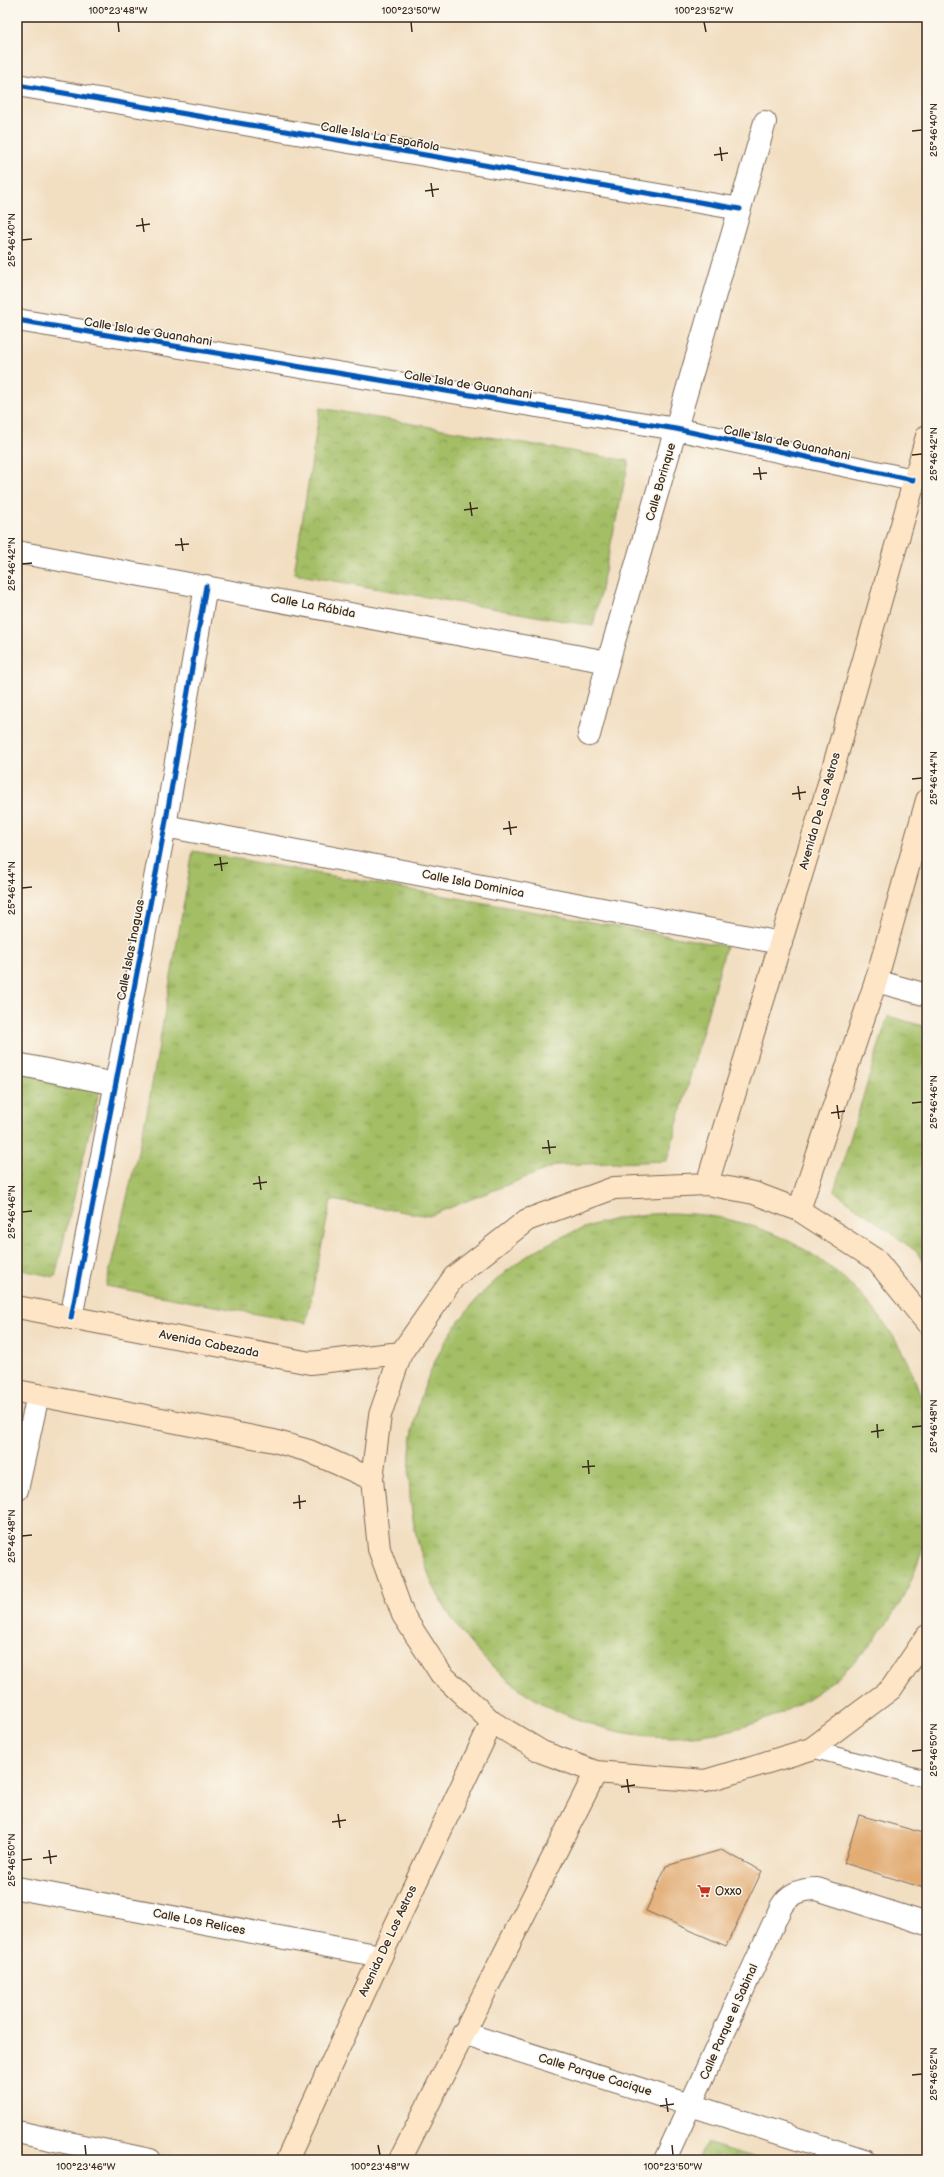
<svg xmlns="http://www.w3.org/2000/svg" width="944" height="2177" viewBox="0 0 944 2177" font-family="'Balsamiq Sans',sans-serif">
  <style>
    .grass { fill: url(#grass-tufts); stroke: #6f7442 }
    .park { fill: url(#park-crowns); stroke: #6f7442 }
    .building { fill: #e2ac73 }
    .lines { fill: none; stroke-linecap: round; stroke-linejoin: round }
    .lane-casing { stroke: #7b6957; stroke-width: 18 }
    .street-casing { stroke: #7b6957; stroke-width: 24 }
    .secondary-casing { stroke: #7b6957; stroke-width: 24 }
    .lane { stroke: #fff; stroke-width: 16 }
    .street { stroke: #fff; stroke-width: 22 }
    .secondary { stroke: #fde5c5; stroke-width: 22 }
    .cycleway-casing { stroke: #fbf7ec; stroke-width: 8 }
    .cycleway { stroke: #0057b8; stroke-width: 5 }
    .ticks { fill: none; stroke: #3b2a1e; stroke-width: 1.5 }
    .labels { text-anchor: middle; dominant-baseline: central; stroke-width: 3; stroke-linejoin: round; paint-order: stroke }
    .street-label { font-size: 12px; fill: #3b2a1e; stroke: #fbf7ec }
    .poi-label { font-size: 12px; fill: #3b2a1e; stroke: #fbf7ec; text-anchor: start }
    .neatline { fill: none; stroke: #3b2a1e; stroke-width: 1.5 }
    .ticks-label { font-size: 10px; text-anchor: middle; fill: #3b2a1e }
  </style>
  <defs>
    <pattern id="grass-tufts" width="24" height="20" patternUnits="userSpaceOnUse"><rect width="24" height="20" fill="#a3be65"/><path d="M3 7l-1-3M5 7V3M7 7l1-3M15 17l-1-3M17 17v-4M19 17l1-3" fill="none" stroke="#869b53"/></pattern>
    <pattern id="park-crowns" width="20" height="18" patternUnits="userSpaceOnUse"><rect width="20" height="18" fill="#a3be65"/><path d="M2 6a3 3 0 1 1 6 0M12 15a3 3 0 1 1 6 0" fill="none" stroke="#869b53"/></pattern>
  </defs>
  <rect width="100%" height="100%" fill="#fbf7ec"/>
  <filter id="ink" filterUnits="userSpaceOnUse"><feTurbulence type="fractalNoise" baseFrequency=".025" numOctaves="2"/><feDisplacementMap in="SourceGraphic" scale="8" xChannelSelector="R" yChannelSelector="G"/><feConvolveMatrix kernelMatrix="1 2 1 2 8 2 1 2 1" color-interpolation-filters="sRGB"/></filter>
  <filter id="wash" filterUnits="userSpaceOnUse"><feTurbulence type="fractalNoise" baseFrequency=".012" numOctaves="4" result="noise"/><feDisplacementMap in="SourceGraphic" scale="16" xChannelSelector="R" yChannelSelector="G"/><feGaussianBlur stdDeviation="0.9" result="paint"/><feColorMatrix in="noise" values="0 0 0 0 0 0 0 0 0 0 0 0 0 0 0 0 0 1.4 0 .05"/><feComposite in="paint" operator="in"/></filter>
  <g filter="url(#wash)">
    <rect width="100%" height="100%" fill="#f2dec1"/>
    <!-- grass -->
    <path class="grass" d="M193,851L726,946L667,1161L557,1165L429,1216L331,1200L306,1323L106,1286L147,1113Z
      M888,1016L927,1027V1270L917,1252L834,1191Z
      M17,1072L100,1087L55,1277L17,1269Z
      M409 1475a262 262 0 1 1 524 0a262 262 0 1 1-524 0Z"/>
    <!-- park -->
    <path class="park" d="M320,408L629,461L593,626L294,574Z
      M706,2143L763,2160H697Z"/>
    <g id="blocks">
      <!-- building -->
      <path class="building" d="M859,1815L927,1834V1889L844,1863Z
        M721,1850L762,1871L726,1946L646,1911L666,1866Z"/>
    </g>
  </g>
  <g filter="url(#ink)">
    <use href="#blocks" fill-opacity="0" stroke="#7b6957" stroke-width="1"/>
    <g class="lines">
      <!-- lane casing -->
      <g class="lane-casing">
        <path id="lane" d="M811,1749L927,1779"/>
      </g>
      <!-- street casing -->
      <g class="street-casing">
        <path id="street" d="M17,85L740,209
          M17,320L676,429L913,480
          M17,552L608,662
          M589,735L608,662L765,122
          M165,826L781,943
          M876,981L927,995
          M17,1064L115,1084
          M71,1318L165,826L206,586
          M17,1490L38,1395
          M17,1888L381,1956
          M463,2033L864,2160
          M17,2132L150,2160
          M665,2160L781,1907C789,1893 802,1889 817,1889L927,1924"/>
      </g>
      <!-- secondary casing -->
      <g class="secondary-casing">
        <path id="secondary" d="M707,1184L825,797L927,436
          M799,1210L876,981L927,800
          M17,1307L310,1363L401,1353
          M927,1323L876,1260L799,1210L754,1193L707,1184L614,1188L527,1220L454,1277L401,1353L380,1415L372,1479L379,1549L403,1615L441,1674L492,1722L542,1752L596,1772L705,1781L811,1749L891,1689L927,1636
          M17,1391L274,1441L309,1451L372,1479
          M287,2160L381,1956L492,1722
          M400,2160L596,1772"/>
      </g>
      <!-- lane -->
      <use href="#lane" class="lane"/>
      <!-- street -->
      <use href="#street" class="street"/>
      <!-- secondary -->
      <use href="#secondary" class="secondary"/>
      <!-- cycleway casing -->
      <g class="cycleway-casing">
        <path id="cycleway" d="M17,85L740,209
          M17,320L676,429L913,480
          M71,1318L165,826L206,586"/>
      </g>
      <!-- cycleway -->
      <use href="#cycleway" class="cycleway"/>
    </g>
  </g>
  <!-- ticks -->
  <path class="ticks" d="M118,22L119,32M411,22L412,32M704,22L706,32M912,131L922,130M720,147L722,161M714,155L728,153M431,183L433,197M425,191L439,189M142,218L144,232M136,226L150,224M22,240L32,239M912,455L922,454M759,467L761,480M753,474L767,473M470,502L472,516M464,510L478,508M181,538L183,551M175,545L189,544M22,564L32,563M912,779L922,778M798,786L800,800M792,794L806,792M509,821L511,835M503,829L517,827M220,857L222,871M214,865L228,863M22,888L32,887M912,1103L922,1102M837,1105L839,1119M831,1113L845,1111M548,1140L550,1154M542,1148L556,1147M259,1176L261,1190M253,1184L267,1182M22,1212L32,1211M877,1424L878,1438M912,1427L922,1426M871,1432L884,1430M588,1460L589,1474M582,1467L595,1466M299,1495L300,1509M293,1503L306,1501M22,1536L32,1535M912,1751L922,1750M627,1779L629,1793M621,1787L635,1785M338,1814L340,1828M332,1822L346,1820M49,1850L51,1864M43,1858L57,1856M22,1860L32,1859M912,2075L922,2074M666,2098L668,2112M660,2106L674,2104M85,2145L86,2155M378,2145L380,2155M672,2145L673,2155"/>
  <!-- icons -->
  <defs>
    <g id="supermarket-bare" transform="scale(1.08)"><path d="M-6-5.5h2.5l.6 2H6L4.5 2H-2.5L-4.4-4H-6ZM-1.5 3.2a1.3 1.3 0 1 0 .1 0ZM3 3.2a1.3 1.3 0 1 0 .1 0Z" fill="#c8321e" stroke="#fbf7ec" stroke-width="2.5" paint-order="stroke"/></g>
  </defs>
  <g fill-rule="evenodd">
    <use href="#supermarket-bare" x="704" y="1891"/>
  </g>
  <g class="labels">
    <!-- street labels -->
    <g class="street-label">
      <text transform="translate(380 137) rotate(10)">Calle Isla La Española</text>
      <text transform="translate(148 332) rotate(9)">Calle Isla de Guanahani</text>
      <text transform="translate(468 385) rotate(9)">Calle Isla de Guanahani</text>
      <text transform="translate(787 443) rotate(12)">Calle Isla de Guanahani</text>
      <text transform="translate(661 482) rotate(-74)">Calle Borinque</text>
      <text transform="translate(313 606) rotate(11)">Calle La Rábida</text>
      <text transform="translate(820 811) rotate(-74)">Avenida De Los Astros</text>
      <text transform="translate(473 884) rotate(11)">Calle Isla Dominica</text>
      <text transform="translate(131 950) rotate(-79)">Calle Islas Inaguas</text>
      <text transform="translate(209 1344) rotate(11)">Avenida Cabezada</text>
      <text transform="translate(199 1922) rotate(11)">Calle Los Relices</text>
      <text transform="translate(388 1941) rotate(-65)">Avenida De Los Astros</text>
      <text transform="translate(729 2022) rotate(-66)">Calle Parque el Sabinal</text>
      <text transform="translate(595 2075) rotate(17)">Calle Parque Cacique</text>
    </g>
    <!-- poi labels -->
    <g class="poi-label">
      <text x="715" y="1891">Oxxo</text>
    </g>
  </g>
  <!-- margin -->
  <rect width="944" height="2177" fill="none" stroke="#fbf7ec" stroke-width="44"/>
  <rect x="22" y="22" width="900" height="2133" class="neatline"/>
  <g class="ticks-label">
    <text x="118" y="14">100°23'48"W</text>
    <text x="411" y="14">100°23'50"W</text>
    <text x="704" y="14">100°23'52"W</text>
    <text transform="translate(933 130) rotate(-90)" y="4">25°46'40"N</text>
    <text transform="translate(11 240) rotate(-90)" y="4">25°46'40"N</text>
    <text transform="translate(933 454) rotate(-90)" y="4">25°46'42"N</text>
    <text transform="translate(11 564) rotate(-90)" y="4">25°46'42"N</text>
    <text transform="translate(933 778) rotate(-90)" y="4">25°46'44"N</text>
    <text transform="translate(11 888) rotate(-90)" y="4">25°46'44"N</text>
    <text transform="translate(933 1102) rotate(-90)" y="4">25°46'46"N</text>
    <text transform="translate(11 1212) rotate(-90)" y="4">25°46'46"N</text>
    <text transform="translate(933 1426) rotate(-90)" y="4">25°46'48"N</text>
    <text transform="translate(11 1536) rotate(-90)" y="4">25°46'48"N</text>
    <text transform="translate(933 1750) rotate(-90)" y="4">25°46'50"N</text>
    <text transform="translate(11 1860) rotate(-90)" y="4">25°46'50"N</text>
    <text transform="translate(933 2074) rotate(-90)" y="4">25°46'52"N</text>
    <text x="86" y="2170">100°23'46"W</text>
    <text x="380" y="2170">100°23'48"W</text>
    <text x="673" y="2170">100°23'50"W</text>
  </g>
</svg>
